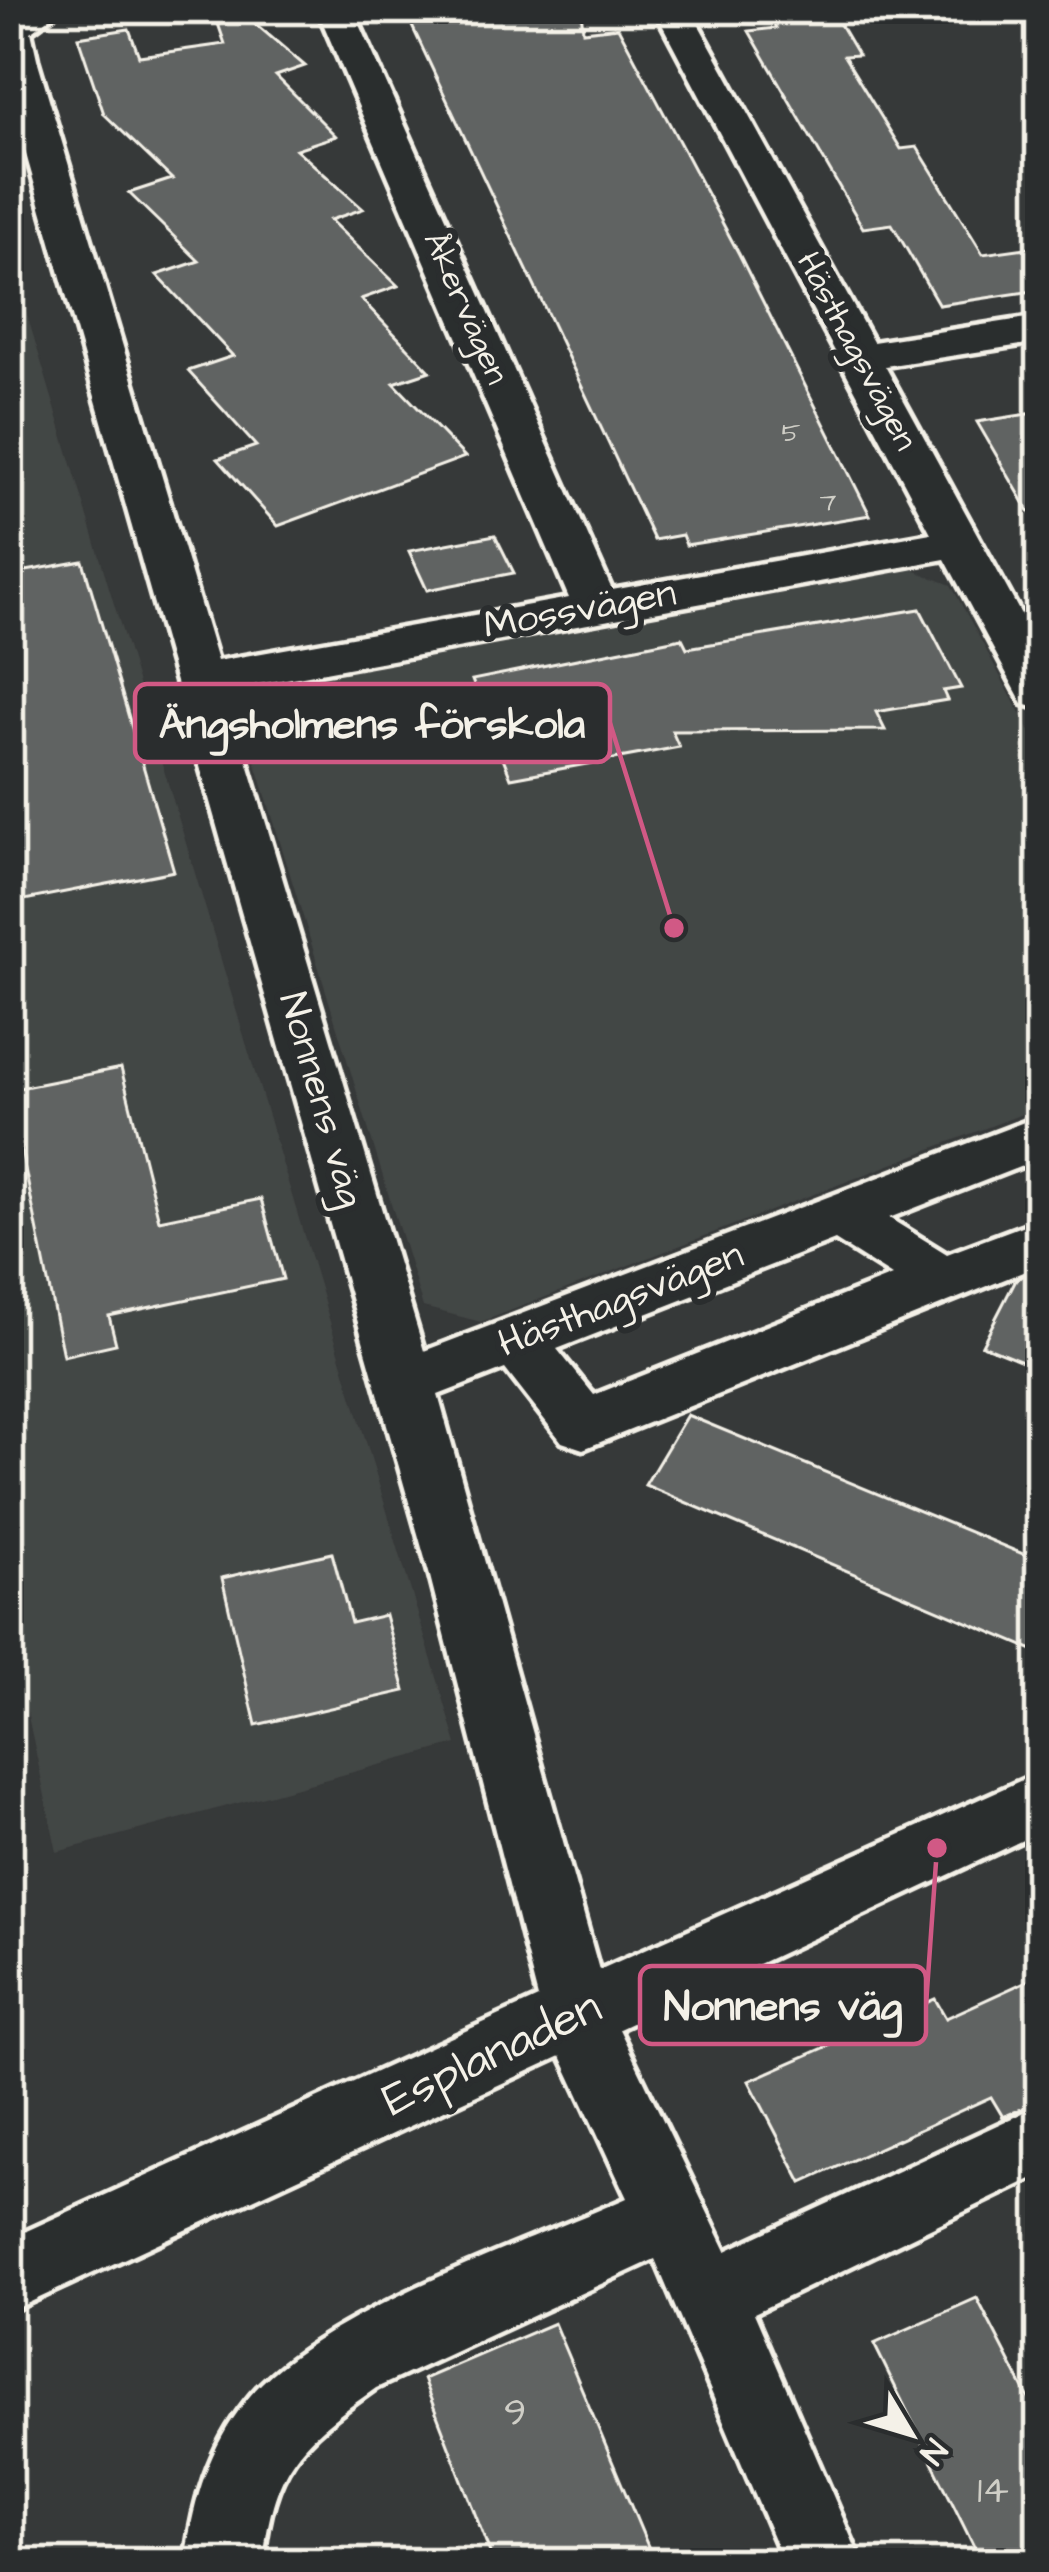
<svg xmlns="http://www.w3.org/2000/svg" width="1049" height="2572" viewBox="0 0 1049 2572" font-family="'Architects Daughter',sans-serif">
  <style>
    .built { fill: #434645 }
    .building { fill: #616362; stroke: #f4f1e8; stroke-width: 3 }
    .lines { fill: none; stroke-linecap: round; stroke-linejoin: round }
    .minor-casing { stroke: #f4f1e8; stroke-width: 9 }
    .minor { fill: #2a2d2e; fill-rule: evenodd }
    .rail-casing { stroke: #f4f1e8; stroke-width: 15 }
    .rail { stroke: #2a2d2e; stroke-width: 10; stroke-dasharray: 33; stroke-linecap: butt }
    .labels { text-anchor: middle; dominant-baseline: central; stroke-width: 12; stroke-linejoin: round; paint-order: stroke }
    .far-number-label { font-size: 27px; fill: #cfcec6 }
    .far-street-label { font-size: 33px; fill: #f4f1e8; stroke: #2a2d2e }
    .street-label { font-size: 39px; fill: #f4f1e8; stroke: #2a2d2e }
    .near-number-label { font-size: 39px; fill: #cfcec6 }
    .near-street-label { font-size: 48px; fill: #f4f1e8; stroke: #2a2d2e }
    .leader { fill: none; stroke: #d15985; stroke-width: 4.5 }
    .callout-dot { fill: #d15985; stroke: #2a2d2e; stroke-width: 4.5 }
    .callout { fill: #2a2d2e; stroke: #d15985; stroke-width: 4.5 }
    .callout-label { font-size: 42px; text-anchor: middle; font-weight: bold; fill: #f4f1e8 }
  </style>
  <rect width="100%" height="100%" fill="#363939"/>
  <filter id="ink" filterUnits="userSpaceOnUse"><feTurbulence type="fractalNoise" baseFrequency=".00833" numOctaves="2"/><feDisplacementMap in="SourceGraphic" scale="24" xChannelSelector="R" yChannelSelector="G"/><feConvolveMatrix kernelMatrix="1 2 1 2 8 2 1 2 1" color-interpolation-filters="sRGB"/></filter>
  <g filter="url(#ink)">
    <!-- built -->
    <path class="built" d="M9,255L457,1744L57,1852L9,1627Z
      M911,569L951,585L1040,750V1107L481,1322L423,1307L238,705L263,684Z"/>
    <!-- building -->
    <path class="building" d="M213,9H238L305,66L276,76L336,136L296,149L363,209L330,220L398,286L361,299L430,371L394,383L465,457L278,526L218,459L256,446L188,371L233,356L157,275L199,261L129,193L172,179L104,114L78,37L129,29L139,56L225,44Z
      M404,9H581L583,31L618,27L739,254L870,515L686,545L682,535L654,540Z
      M765,9H831L858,55L844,56L901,149L917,147L983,254L1040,246V290L939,305L892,224L863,228L749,31L776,28Z
      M1040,412V530L977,422Z
      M495,535L514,573L427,590L409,551Z
      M83,561L174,871L9,903V574Z
      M920,609L961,688L943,691L947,700L876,712L885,730L672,731L679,747L511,778L472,680L682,638L687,648Z
      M121,1068L159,1220L261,1199L283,1279L109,1316L116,1344L63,1356L9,1090Z
      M1040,1270V1368L982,1345L1016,1279Z
      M687,1415L1040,1561V1653L645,1485Z
      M332,1553L351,1623L385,1615L405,1691L256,1725L222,1578Z
      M1040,1975V2101L1003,2117L991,2097L802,2183L749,2081L935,1999L946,2018Z
      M977,2298L1040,2420V2563H982L874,2344Z
      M554,2323L655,2563H494L423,2379Z"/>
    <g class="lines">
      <!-- minor casing -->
      <g class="minor-casing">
        <path id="minor" d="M17,9H62L31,32L37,59L217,661L569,598L317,9H353L612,590L931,533L654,9H690L873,342L1040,316V342L885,366L1040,649V709L1023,704L945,559L226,690L424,1351L1040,1116V1159L889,1218L947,1254L1040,1219V1265L583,1449L562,1442L505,1369L438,1395L599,1970L1040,1772V1832L619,2029L726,2251L1040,2105V2175L754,2313L862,2563H784L655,2259L376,2388C298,2443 273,2466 263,2563H185C193,2503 208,2449 246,2401C312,2315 524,2244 627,2198L561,2056L9,2312V2239L538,1998L430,1576L9,94V14ZM835,1240L892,1276L594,1395L557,1349Z"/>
      </g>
      <!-- minor -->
      <use href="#minor" class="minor"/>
      <!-- rail casing -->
      <g class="rail-casing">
        <path id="rail" d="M9,2498L11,2563"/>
      </g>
      <!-- rail -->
      <use href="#rail" class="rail"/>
    </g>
  </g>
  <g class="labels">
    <!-- far-number labels -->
    <g class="far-number-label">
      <text x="791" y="433">5</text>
      <text x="828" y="502">7</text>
    </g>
    <!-- far-street labels -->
    <g class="far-street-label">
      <text transform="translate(466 308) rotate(66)">Åkervägen</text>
      <text transform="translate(857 351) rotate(62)">Hästhagsvägen</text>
    </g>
    <!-- street labels -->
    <g class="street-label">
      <text transform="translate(580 610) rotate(-10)">Mossvägen</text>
      <text transform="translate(321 1100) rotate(74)">Nonnens väg</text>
      <text transform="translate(621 1300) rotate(-21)">Hästhagsvägen</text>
    </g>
    <!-- near-number labels -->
    <g class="near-number-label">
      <text x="515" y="2414">9</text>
      <text x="993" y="2491">14</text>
    </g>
    <!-- near-street labels -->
    <g class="near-street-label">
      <text transform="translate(492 2054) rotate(-25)">Esplanaden</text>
    </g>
  </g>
  <!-- callouts -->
  <path class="leader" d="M674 928L610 723M937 1848L926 2005"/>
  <g class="callout-dot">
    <circle cx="674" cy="928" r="12"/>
    <circle cx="937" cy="1848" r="12"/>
  </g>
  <g class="callout">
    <rect x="135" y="684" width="475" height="78" rx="12"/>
    <rect x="640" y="1966" width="286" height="78" rx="12"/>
  </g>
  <g class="callout-label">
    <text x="372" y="738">Ängsholmens förskola</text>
    <text x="783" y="2020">Nonnens väg</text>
  </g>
  <!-- margin -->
  <rect width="1049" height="2572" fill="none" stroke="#2a2d2e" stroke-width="48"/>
  <rect x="24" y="24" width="1001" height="2524" fill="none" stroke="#f4f1e8" stroke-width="4.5" filter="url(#ink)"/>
  <!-- north arrow -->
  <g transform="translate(911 2434) rotate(128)" stroke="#2a2d2e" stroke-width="9" paint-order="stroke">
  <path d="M0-9L21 45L0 30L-21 45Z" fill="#f4f1e8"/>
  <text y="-18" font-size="33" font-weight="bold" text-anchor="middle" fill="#f4f1e8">N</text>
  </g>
</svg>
